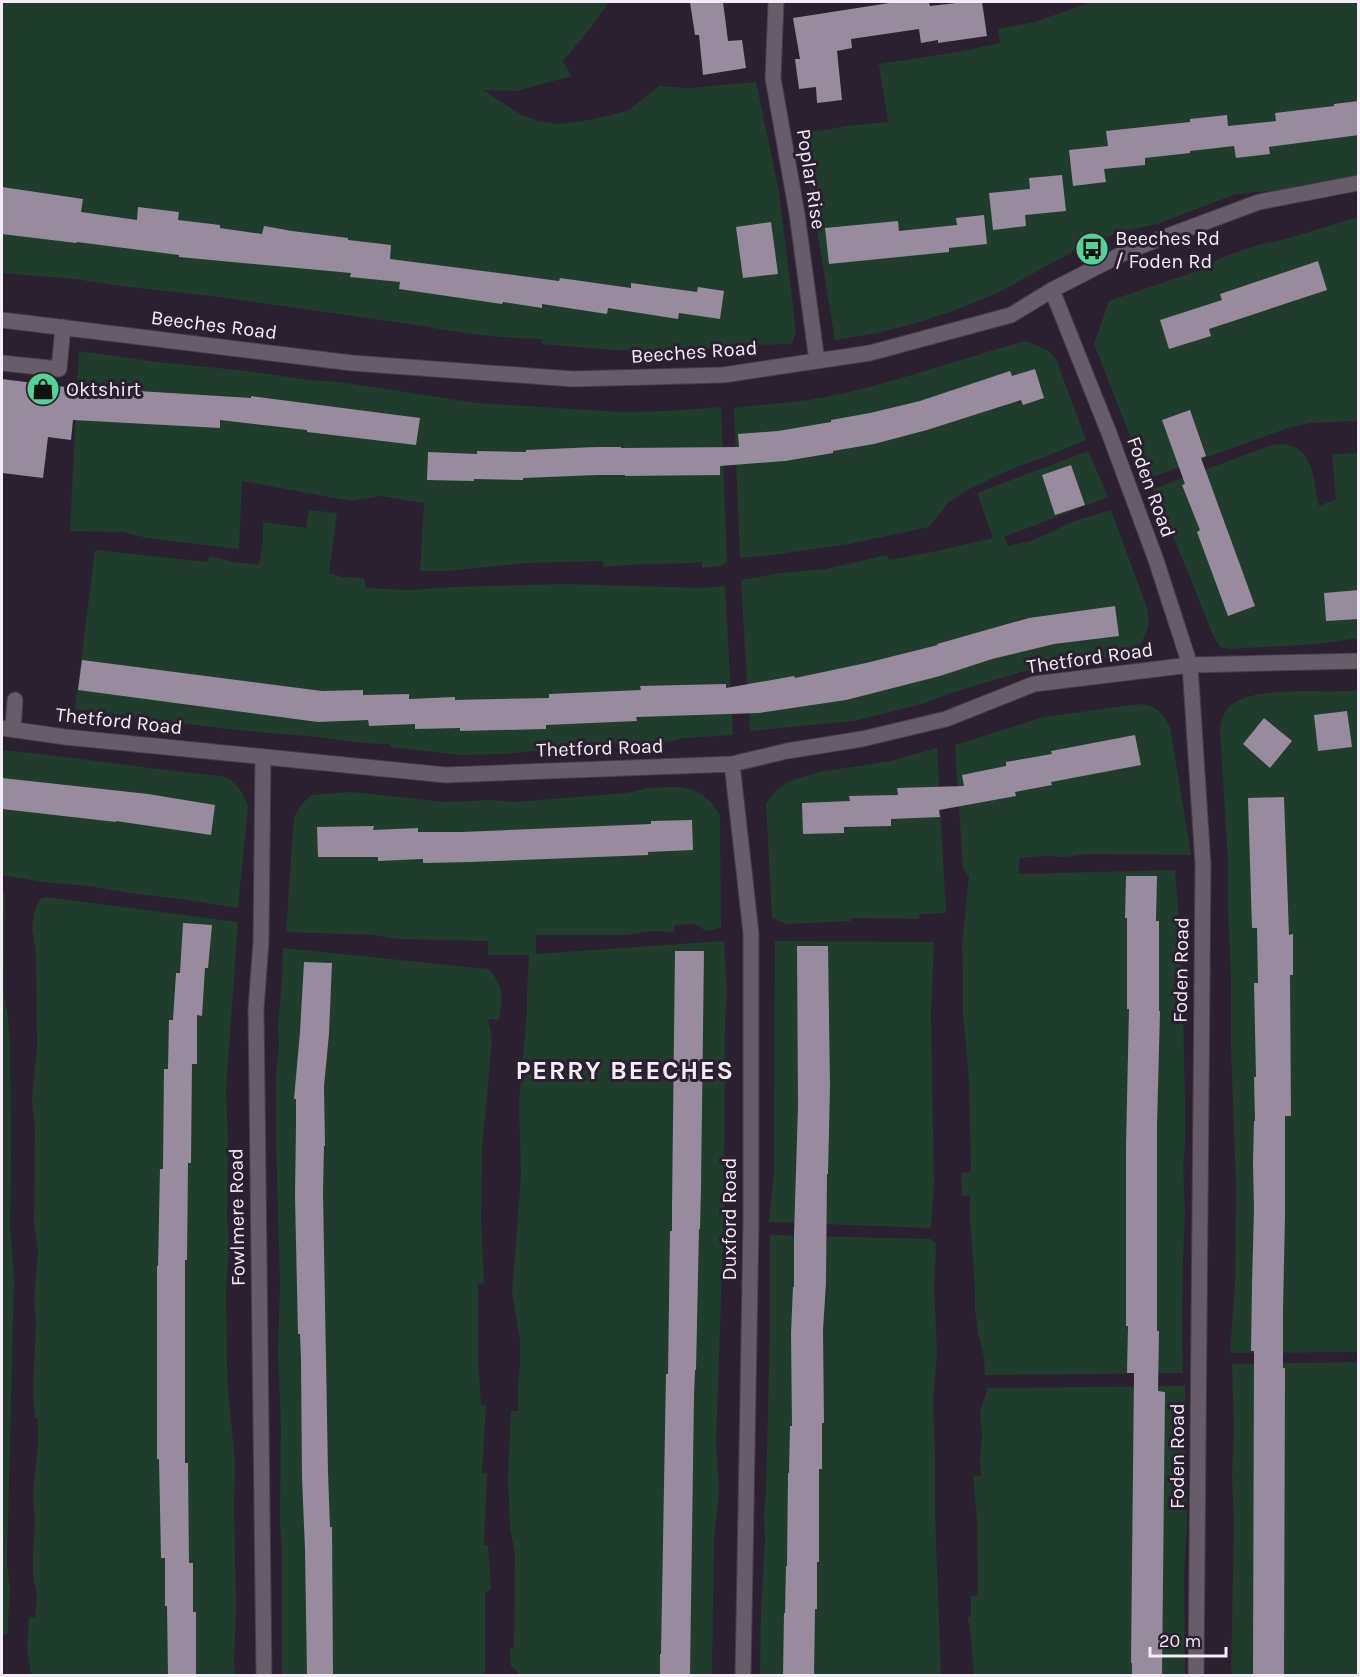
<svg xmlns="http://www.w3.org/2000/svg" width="1360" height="1677" viewBox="0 0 1360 1677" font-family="Karla,sans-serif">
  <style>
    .green { fill: #203c2d }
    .building { fill: #988b9d }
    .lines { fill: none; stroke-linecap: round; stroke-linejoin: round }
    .minor-casing { stroke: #473d4b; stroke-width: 17 }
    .minor { stroke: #665c6a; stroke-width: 15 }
    .labels { text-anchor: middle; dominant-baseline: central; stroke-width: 6; stroke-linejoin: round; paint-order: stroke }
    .street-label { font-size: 20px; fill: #f4ecf6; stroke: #2b202f }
    .poi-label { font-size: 20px; fill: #f4ecf6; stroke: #2b202f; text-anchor: start }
    .district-label { font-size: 26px; font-weight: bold; letter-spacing: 1.5px; fill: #f4ecf6; stroke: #2b202f }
  </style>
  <rect width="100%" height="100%" fill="#2b202f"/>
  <!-- green -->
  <path class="green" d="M2,2H609L592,26L563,61L571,76L517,91L483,90L520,114L538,121L559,124L590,120L628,111L659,86L688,88L756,82L779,192L796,331L792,344L746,345L690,350H614L542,344V339C501,338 463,334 423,326L211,296L121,286L75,279L2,273Z
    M1091,2H1358V175L1279,190L1236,194L1157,224L1120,232L1074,251L999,292L958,309L920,322L877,333L835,340L801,134L847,126L888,122L879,64L958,52L1000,43L998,29L1035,22Z
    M1358,217V421L1310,423L1288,428L1147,479L1094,344L1109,301L1197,271L1226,256L1258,245L1286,239Z
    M1026,341L1047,350L1056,359L1086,440L1040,459L1016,467L971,488L949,502L929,527L849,544L773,555L740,558L734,408C765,404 795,403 826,397C894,383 959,359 1026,341Z
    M79,351L157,362L247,371L309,380L339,382L477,403L621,412L668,411L721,407L727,562L721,566L702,568V562C669,565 636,563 603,567V561L527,563L448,571H420L424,503L381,496L351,501L242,481L239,549L147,538L123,532L70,531Z
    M1281,444C1315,446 1313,481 1319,506L1336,499L1332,454L1358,453V638L1318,644L1230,649L1220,647L1212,633L1190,577L1153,489L1272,445Z
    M1088,451L1108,497L1004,537L1008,546L1031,541L1077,520L1111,510L1147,608L1149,621L1146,634L1140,644L1128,652L1119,655L1081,663L1035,668L948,694L925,703L854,721L750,731L741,580L781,573L826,569L887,555L889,560L932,552L993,538L977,493Z
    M309,510L337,513L329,573L342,577L364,578L366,588L410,590L452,587L565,584L702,588L725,586L733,735L683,738L663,743H616L505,754L460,755L390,747L389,744C362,745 335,738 307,736C230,731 152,719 75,709L95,550L208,562L209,556L234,562L259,565L263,540V522L306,528Z
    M1358,690V1352L1230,1353L1235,1283L1236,1186L1231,1048V977L1228,907V861L1220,729C1221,722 1223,714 1228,708C1251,683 1326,695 1358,690Z
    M1139,704C1157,706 1162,712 1170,727L1191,855L1085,854L1066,857L1043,856L1020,858L1018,873L1016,874L1175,870L1182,962L1185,1100V1145L1183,1165L1185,1215L1183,1257L1182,1328L1183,1373L985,1375L984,1357L978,1333L975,1309V1286L970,1221V1195L962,1196L961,1173L971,1172L969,1080L963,1013V969L962,944L969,876L963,869L955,745L1044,717Z
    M937,748L946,913L920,914L919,919L851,918V921L786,924L772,918L766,804L776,790L790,781L819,772L891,761Z
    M2,750C75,757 148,769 222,776C237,782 242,791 248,806L238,908L181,899L137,894L88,886L42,882L2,875Z
    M671,787C698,788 705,793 720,815L721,928L706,931L695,924L675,925L674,932L653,931L627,935H536V954L724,941L727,996L725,1020L724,1209L716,1444L719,1492L714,1538L712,1675L518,1676V1672L511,1666L510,1648H514L515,1553L510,1528L508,1478L511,1411H518V1388L520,1365V1339L512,1294L521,1176L519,1103L527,1011V989L529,955H488V941L398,939L374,935L286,932L294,817L302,804L311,795L352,792L445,802L490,800L515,802L627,793L648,788Z
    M2,892L5,893L4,994L8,1016L10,1041L11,1159L10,1227L14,1278L7,1564L10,1590L8,1618V1634L2,1635Z
    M45,897L238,922L226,1090L228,1141L227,1218L229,1243L226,1292L227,1367L228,1390L235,1461L234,1507L236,1607L234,1663L235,1675H31L27,1648L29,1617H35L37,1597L33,1575V1549L35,1521L33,1494L38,1443V1419L35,1418L33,1391L36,1322L34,1298L38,1252L34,1225L35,1127L32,1101L37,1046L36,954L32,927L35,909L39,900Z
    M775,941L934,942L931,1015L934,1185L931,1228L769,1222L774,1172Z
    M283,948L488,969C506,988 502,996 499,1020L488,1019L492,1040L482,1149L481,1220L484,1283L478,1284V1358L481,1405H486L482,1473H487L484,1545H488L491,1590L485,1592V1675H282V1547L280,1521L281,1426L278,1354L280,1282L276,1143V1074L279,1047L278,1026L282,977Z
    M770,1235L930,1239L936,1244L934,1286L937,1353L933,1399L935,1451V1515L941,1675L760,1676L761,1611L765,1537L764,1515L766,1493L770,1326Z
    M1358,1362V1675L1231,1676L1234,1523L1232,1476L1234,1432L1232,1364Z
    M1185,1386L1187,1523L1184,1574L1185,1675H974L971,1636L968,1617H971V1596L978,1595L977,1518L973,1476H981L980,1459L982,1434L980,1411L988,1388Z"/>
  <!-- building -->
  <path class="building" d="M690,2H723L728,41L742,40L746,68L703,75L699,35H695Z
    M896,2H929L930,6L965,2H982L987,36L938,43V40L921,43L919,29L851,39L852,48L837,51L842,100L817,103L816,87L799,89L795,59H800L793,18Z
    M1359,101V135L1269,147L1270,154L1236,158L1234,146L1190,151V153L1145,158V165L1104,169L1106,182L1073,186L1069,150L1108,146L1106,131L1190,122V119L1227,115L1228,126L1276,121L1275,113L1334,106V104Z
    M1062,175L1066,211L1025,215L1026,226L993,230L989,193L1030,189L1029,178Z
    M2,187L83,199L81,212L137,220L138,207L179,212L178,220L220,225V228L262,234L264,226L292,231L348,238V240L391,245L390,259L559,281L560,278L631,288V283L697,292L698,287L724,291L720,319L679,313L678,319L608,308L607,314L542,304V308L503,302L502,304L399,289L400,282L350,277L351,273L179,257V255L77,242L76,243L2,234Z
    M984,215L987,244L949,248V252L829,264L825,228L898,221L899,231L957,225L956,218Z
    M771,222L778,274L743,278L736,227Z
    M1318,261L1327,290L1209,329L1211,336L1169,349L1160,320L1222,300L1220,294Z
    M1035,369L1044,398L1023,405L1021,400L927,430L874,444L833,451V453L785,461L720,466V475L625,476V475H597L523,478V480L474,479V481L427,480L428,452L477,454V451L526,452V450L596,447H621V448L739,447L738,434L778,431L831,422V420L870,413L920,401L1010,371L1012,376Z
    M2,379L90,390V388L251,398V396L420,418L416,445L307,432V430L220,420V428L73,420L71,440L48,437L43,478L2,473Z
    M1190,410L1206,456L1201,458L1255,606L1228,616L1197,532L1200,530L1182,485L1185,484L1162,420Z
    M1071,465L1085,505L1055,515L1042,475Z
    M1359,590V619L1326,621L1324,593Z
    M1115,606L1119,636L1054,644L992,659L940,676L846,700L759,713L636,717L637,721L546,725V729L460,731V728L415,729V724L369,726L368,720L318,722L78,690L82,660L322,691L363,690V695L409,694V699L455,697V700L549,698V694L641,690L640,686L726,684V688L794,676L795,678L866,663L938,645L937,644L1029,618Z
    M1347,711L1352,747L1318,751L1314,715Z
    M1264,718L1292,741L1270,768L1243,744Z
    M1135,735L1141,765L1051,782L1052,785L1015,792L1016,796L939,810L940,817L891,819V826L844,827V833L803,834L802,803L850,801L849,796L898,795L897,788L964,786L962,775L1006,766V762L1052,754L1051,751Z
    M2,778L148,794L215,805L211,835L116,821V822L2,809Z
    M1284,797L1289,935L1293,934V975H1290L1291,1116H1285V1216L1283,1310V1368H1285L1284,1676H1253L1254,1351H1251L1252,1284L1254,1209L1253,1163L1254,1121H1255L1254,1077H1256L1254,983H1258L1257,928H1252L1248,798Z
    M692,820L693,850L648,852V855L470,862L423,863V859L378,861V857H318L317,827L374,826L373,830L418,828V832H462L651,824V821Z
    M1126,876H1157L1156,921H1159V1011H1160L1157,1125V1331H1159L1158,1391L1165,1392L1162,1676H1132V1663H1131L1134,1373H1127L1128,1326H1126V1145L1129,1009H1127V918H1125Z
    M183,923L212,925L208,968H205L202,1016L197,1015V1064H192L191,1163H188L187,1260H185V1463H188L189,1563H193V1612H196V1676H168L167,1606H165V1558H161L159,1459H157V1266H158L160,1169H163L164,1069H168L169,1020H173L176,973H180Z
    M797,946H828L830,1086L828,1174H827L826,1283L823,1330L824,1423H822V1469H819V1562H817V1609H815L814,1676H783L784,1613H785L786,1566H787L788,1473H789L790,1426H792L791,1333L793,1287H794V1235L798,1106Z
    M675,951H704L701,1187L700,1229H699L696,1370H695L694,1395L690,1676H660V1654H661L666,1374H668L670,1231H672V1206Z
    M304,962L332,963L329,1034L324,1086L325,1146H324L323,1192L328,1472L330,1527H332L333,1676H307L305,1549L302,1478L301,1360L300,1334H298L295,1196L296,1125V1099H294L300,1032Z"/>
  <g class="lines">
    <!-- minor casing -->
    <g class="minor-casing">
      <path id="minor" d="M776,3L773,78L797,214L817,361
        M1052,290L1109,433L1156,560L1190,665L1203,864L1196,1676
        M2,320L352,363L573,379L723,375L870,353L1011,315L1052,290L1130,250L1259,202L1358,183
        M2,363L59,369L63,327
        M2,728L65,737L446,775L732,764L787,751L862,739L946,719L1034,684L1190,665L1358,661
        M13,729L15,700
        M263,758L261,942L256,1009L264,1676
        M732,764L751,933V1224L743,1676"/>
    </g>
    <!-- minor -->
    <use href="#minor" class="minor"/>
  </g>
  <!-- icons -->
  <defs>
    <g id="bus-disc" transform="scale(1.725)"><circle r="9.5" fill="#53d396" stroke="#2b202f"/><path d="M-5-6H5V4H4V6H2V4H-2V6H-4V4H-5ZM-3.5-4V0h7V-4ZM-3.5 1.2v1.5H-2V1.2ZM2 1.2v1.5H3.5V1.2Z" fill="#111"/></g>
    <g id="shop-disc" transform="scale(1.725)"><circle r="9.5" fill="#53d396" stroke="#2b202f"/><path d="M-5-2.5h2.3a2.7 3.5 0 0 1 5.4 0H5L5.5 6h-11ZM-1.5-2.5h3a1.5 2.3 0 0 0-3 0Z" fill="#111"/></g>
  </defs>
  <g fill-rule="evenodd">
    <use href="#bus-disc" x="1092" y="249"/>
    <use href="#shop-disc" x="43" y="389"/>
  </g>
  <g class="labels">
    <!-- street labels -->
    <g class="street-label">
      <text transform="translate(811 179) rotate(81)">Poplar Rise</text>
      <text transform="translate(214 325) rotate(7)">Beeches Road</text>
      <text transform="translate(694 352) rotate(-4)">Beeches Road</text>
      <text transform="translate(1151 487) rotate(70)">Foden Road</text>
      <text transform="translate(1090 658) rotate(-8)">Thetford Road</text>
      <text transform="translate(119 721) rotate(6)">Thetford Road</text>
      <text transform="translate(600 748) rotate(-2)">Thetford Road</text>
      <text transform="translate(1181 970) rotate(-89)">Foden Road</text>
      <text transform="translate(237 1217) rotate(-91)">Fowlmere Road</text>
      <text transform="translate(729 1219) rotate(-90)">Duxford Road</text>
      <text transform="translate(1177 1456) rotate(-90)">Foden Road</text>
    </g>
    <!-- poi labels -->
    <g class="poi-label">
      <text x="1115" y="238">Beeches Rd<tspan x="1115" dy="23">/ Foden Rd</tspan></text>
      <text x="66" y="389">Oktshirt</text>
    </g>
    <!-- district labels -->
    <g class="district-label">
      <text x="625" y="1070">PERRY BEECHES</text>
    </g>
  </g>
  <!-- border -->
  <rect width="1360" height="1677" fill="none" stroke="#f4ecf6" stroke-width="6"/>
  <!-- scale -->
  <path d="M1150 1647v9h76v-9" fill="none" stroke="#f4ecf6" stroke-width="3"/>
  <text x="1159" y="1647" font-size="18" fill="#f4ecf6" stroke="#2b202f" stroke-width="4.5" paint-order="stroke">20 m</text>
</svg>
